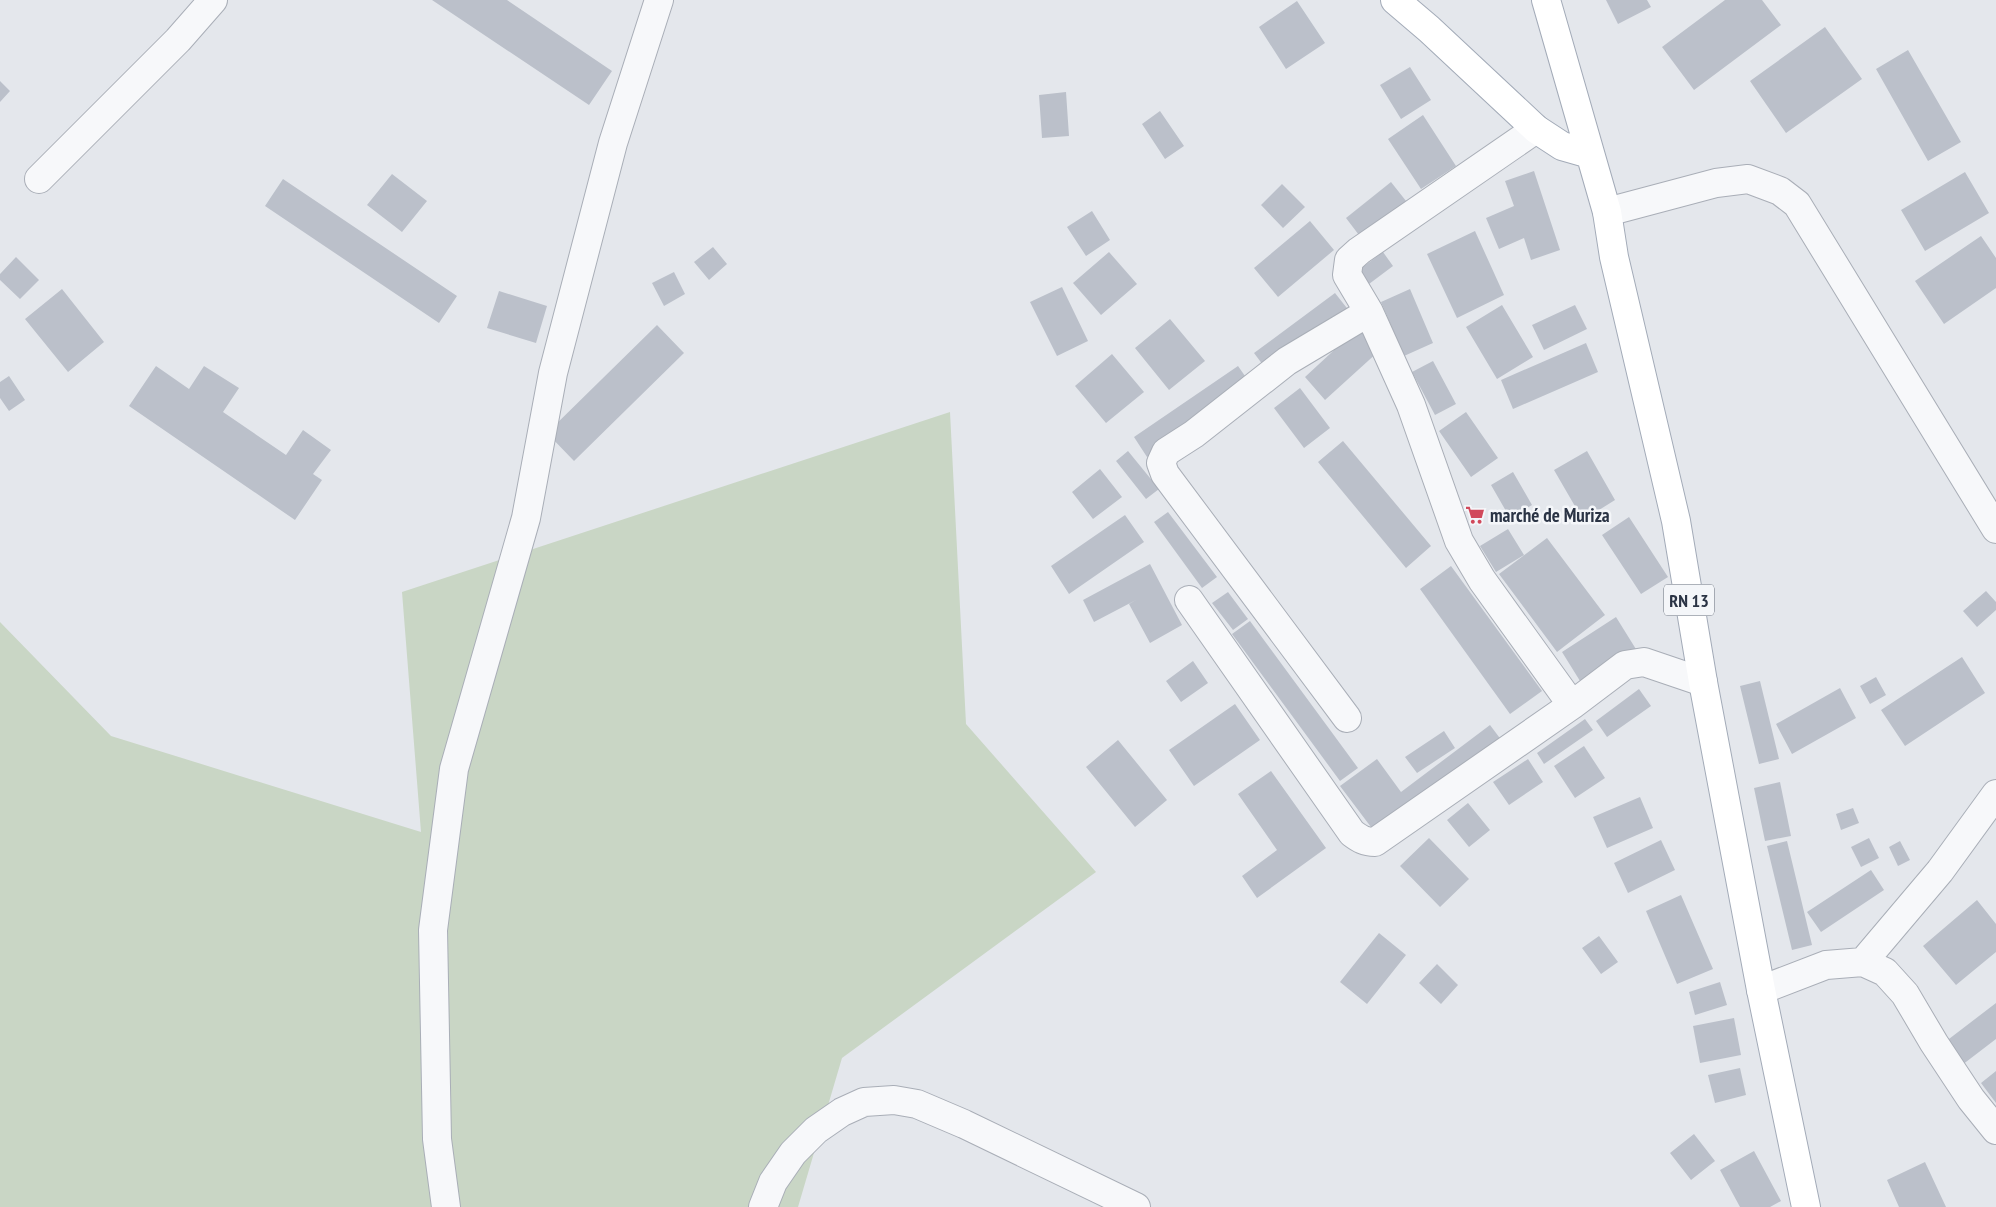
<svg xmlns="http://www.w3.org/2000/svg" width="1996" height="1207" viewBox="0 0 1996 1207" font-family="'PT Sans Narrow',sans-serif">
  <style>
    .green { fill: #c9d6c5 }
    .building { fill: #bbc0ca }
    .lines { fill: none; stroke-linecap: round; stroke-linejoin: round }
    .minor-casing { stroke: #a9aeb7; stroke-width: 30 }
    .major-casing { stroke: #a3abb8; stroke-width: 30 }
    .minor { stroke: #f7f8fa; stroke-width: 28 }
    .major { stroke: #fff; stroke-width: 28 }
    .labels { text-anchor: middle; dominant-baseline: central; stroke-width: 5; stroke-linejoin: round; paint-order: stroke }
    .shield { fill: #f4f6f9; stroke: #676e7b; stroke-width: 1 }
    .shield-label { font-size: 18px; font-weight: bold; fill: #2b3445 }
    .poi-label { font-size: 19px; font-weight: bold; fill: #2b3445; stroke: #f4f6f9; text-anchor: start }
  </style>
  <rect width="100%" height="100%" fill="#e4e7ec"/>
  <!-- green -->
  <path class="green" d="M950,412L966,724L1096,872L842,1058L798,1207H0V622L111,736L421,832L402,592Z"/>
  <!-- building -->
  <path class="building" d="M432,0H507L612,71L589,105Z
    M1606,0H1647L1651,7L1618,24Z
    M1725,0H1762L1781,25L1694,90L1662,47Z
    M1297,1L1325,43L1286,69L1259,27Z
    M1825,27L1862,79L1786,133L1750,81Z
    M1908,50L1961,142L1928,161L1876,69Z
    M1410,67L1431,100L1401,119L1380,85Z
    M0,81L10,91L0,102Z
    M1066,92L1069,136L1042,138L1039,95Z
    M1160,111L1184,146L1165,159L1142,124Z
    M1423,115L1456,166L1421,189L1388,139Z
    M1534,171L1560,250L1531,260L1524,238L1499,249L1486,218L1514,206L1505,181Z
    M1965,172L1989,213L1925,251L1901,210Z
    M392,174L427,201L402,232L367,205Z
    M283,179L457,296L439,323L265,206Z
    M1391,182L1410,206L1365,243L1346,218Z
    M1282,184L1305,207L1283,228L1261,205Z
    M1092,211L1110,240L1086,256L1067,227Z
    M1310,221L1334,250L1278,297L1254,268Z
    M1475,231L1504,295L1457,318L1427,254Z
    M1981,236L1996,258V288L1944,324L1915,281Z
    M713,247L727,264L709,280L694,262Z
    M1109,252L1137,284L1101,315L1073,283Z
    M1383,252L1393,266L1365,287L1355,273Z
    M16,257L39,280L20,299L0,280V274Z
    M674,272L685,294L664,306L652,283Z
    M1062,287L1088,341L1057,356L1030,302Z
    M62,289L104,342L68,372L25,319Z
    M1410,289L1433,343L1404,356L1381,302Z
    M499,291L547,306L536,343L487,328Z
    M1335,293L1350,312L1269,373L1254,353Z
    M1502,305L1533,357L1497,379L1466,327Z
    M1575,305L1587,329L1544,350L1532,325Z
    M1170,319L1205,361L1169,390L1135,348Z
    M657,325L684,353L574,461L547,433Z
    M1358,328L1379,351L1325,400L1305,377Z
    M1586,343L1598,372L1513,409L1501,380Z
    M1112,354L1144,392L1106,423L1075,386Z
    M1433,361L1456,404L1435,415L1412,372Z
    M156,366L189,389L204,366L239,388L223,412L286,455L303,430L331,450L313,474L322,480L295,520L129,406Z
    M1238,366L1252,386L1147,457L1134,437Z
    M9,376L25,400L9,411L0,398V382Z
    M1300,388L1330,428L1304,448L1274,408Z
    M1466,412L1498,458L1471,477L1439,431Z
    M1343,441L1431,546L1406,568L1318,462Z
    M1128,451L1159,489L1146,499L1116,461Z
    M1587,451L1615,500L1583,520L1554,470Z
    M1100,469L1122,497L1093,519L1072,492Z
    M1513,472L1532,505L1510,518L1491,485Z
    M1168,512L1217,577L1202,588L1154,522Z
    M1125,515L1144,542L1069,594L1051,566Z
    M1629,517L1668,577L1641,594L1602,535Z
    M1508,529L1524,555L1496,572L1480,546Z
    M1547,538L1605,615L1557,652L1499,574Z
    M1150,564L1182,625L1150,643L1129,604L1136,600L1094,622L1083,600Z
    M1451,566L1542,691L1510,714L1420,589Z
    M1986,591L1996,602V610L1977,627L1963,611Z
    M1228,592L1248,619L1233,630L1212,603Z
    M1616,617L1639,654L1585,689L1562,652Z
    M1250,621L1358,768L1340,781L1232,634Z
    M1962,657L1985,693L1905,746L1881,710Z
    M1193,661L1208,683L1181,702L1166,681Z
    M1876,677L1886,695L1870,704L1860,686Z
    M1760,681L1779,759L1759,764L1740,686Z
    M1840,688L1856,718L1792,754L1776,724Z
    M1639,689L1651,706L1607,737L1596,721Z
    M1235,704L1260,740L1194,786L1169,750Z
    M1585,719L1593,730L1544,764L1537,753Z
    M1490,725L1502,741L1377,835L1340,786L1377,759L1401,792Z
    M1444,731L1455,748L1417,773L1405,757Z
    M1118,740L1167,800L1135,827L1086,767Z
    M1584,746L1605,778L1575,798L1554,766Z
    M1528,759L1543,782L1509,805L1493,782Z
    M1271,771L1326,848L1257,898L1242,876L1277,850L1238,794Z
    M1780,782L1791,836L1765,841L1754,788Z
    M1640,797L1653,828L1607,848L1593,817Z
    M1468,803L1490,830L1469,847L1447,820Z
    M1853,808L1859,823L1841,830L1836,814Z
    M1429,838L1469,879L1440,907L1400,866Z
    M1869,838L1879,858L1861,867L1851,847Z
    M1661,840L1675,870L1628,893L1614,863Z
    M1787,841L1812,945L1792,950L1767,846Z
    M1900,841L1910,860L1898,866L1889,847Z
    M1871,870L1884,890L1821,932L1807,912Z
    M1681,895L1713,969L1677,984L1646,911Z
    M1977,900L1996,924V952L1956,985L1923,946Z
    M1379,933L1406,955L1367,1004L1340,982Z
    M1599,936L1618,962L1601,974L1582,948Z
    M1437,964L1458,985L1441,1004L1419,983Z
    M1720,982L1727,1005L1695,1015L1689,992Z
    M1996,1003V1039L1962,1065L1945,1042Z
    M1734,1018L1741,1055L1700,1063L1693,1026Z
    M1740,1068L1746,1095L1715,1103L1708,1075Z
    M1996,1071V1103L1981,1083Z
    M1694,1134L1715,1161L1691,1180L1670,1153Z
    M1754,1151L1781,1201L1770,1207H1740L1720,1170Z
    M1925,1162L1946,1207H1899L1887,1180Z"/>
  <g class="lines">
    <!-- minor casing -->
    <g class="minor-casing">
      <path id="minor" d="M1536,129L1359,251L1349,260L1347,275L1369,312L1411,405L1459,541L1482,580L1572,705L1625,665L1644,662L1703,682
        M39,179L178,40L213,0
        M1607,212L1716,183L1748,179L1780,191L1797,204L1996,529
        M1189,600L1352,833C1360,839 1365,842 1375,842L1572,705
        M1347,718L1165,474L1161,463L1166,452L1194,434L1287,361L1369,312
        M1863,962L1940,871L1996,794
        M1761,990L1826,965L1863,962L1885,972L1905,994L1934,1043L1971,1099L1996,1130
        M446,1207L437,1139L433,930L454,769L526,518L553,373L613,143L659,0
        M763,1207L773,1182L793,1153L816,1130L842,1112L864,1102L894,1100L917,1104L964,1124L1136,1207"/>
    </g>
    <!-- major casing -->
    <g class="major-casing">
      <path id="major" d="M1395,0L1429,29L1536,129L1562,146L1590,154
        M1546,0L1607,212L1614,257L1676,521L1703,682L1761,990L1806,1207"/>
    </g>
    <!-- minor -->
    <use href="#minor" class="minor"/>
    <!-- major -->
    <use href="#major" class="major"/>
  </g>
  <!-- icons -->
  <defs>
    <g id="supermarket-bare" transform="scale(1.5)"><path d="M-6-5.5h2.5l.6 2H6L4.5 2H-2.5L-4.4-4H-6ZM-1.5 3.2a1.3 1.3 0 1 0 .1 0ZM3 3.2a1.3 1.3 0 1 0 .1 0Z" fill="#d1495b" stroke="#f4f6f9" stroke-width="2.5" paint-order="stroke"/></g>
  </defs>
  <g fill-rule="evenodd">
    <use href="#supermarket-bare" x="1475" y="515"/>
  </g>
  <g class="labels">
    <!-- shield labels -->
    <rect class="shield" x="1664" y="584.5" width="50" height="31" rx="4"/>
    <g class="shield-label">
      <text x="1689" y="600">RN 13</text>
    </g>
    <!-- poi labels -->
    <g class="poi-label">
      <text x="1490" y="515">marché de Muriza</text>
    </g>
  </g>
</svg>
